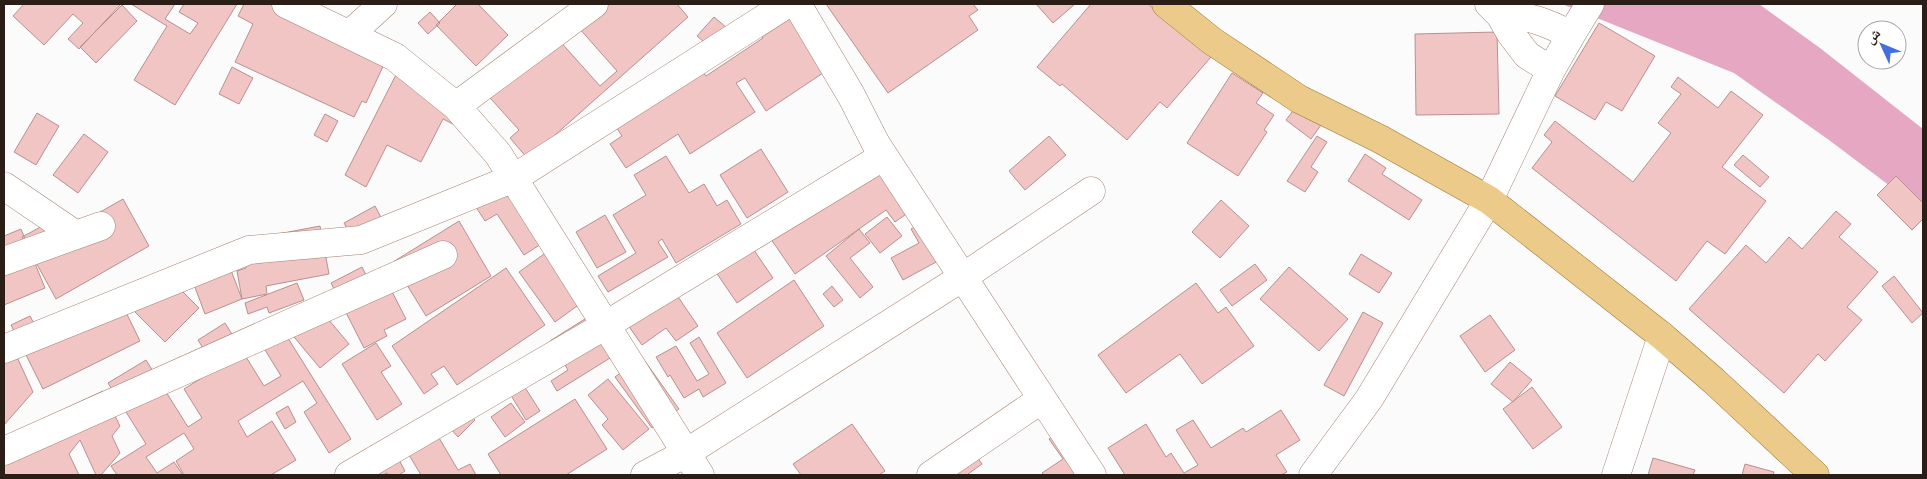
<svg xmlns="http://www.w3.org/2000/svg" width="1927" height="479" viewBox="0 0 1927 479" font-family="Jost,'Noto Naskh Arabic',sans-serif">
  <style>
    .water { fill: #e5a7c1 }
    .building { fill: #f1c5c4; stroke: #b9908f }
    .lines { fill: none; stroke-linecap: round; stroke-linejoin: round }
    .minor-casing { stroke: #a68472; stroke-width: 29 }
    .major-casing { stroke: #a1762f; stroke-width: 29 }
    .minor { stroke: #fff; stroke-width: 28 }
    .major { stroke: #ecca8a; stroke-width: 28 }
  </style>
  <rect width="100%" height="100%" fill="#fbfbfb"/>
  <!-- water -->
  <path class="water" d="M1562,4H1759L1820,48L1923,129V218L1902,195L1829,140L1734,73Z"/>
  <!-- building -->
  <path class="building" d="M24,4H121L79,49L68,39L83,23L73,14L44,45L13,16Z
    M131,4H175L165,19L190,34L198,23L179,12L184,4H237L175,105L134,80L167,26Z
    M244,4H294L393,45L366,103L362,101L354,117L235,62L253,24L238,16Z
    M457,4H478L508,35L476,66L436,25Z
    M589,4H677L688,17L528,159L510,138L519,130L482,89L549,29L600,86L617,71L571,19Z
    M826,4H973L978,10L969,16L978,30L888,93Z
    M1036,4H1075L1053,23Z
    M1091,4H1148L1211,57L1167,108L1160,102L1127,140L1062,84L1060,86L1037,67Z
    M122,5L137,21L96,63L80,47Z
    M791,11L829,69L766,111L745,78L736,83L755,112L690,154L678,134L626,168L610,144L622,136L610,118L696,62L706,76L763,38L759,32Z
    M430,12L440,23L428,34L418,23Z
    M714,17L740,39L723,58L697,36Z
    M1599,23L1655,56L1622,111L1606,102L1595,120L1555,96Z
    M1497,32L1499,114L1416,115L1415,34Z
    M405,57L462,106L453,124L443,119L421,162L387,145L366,187L345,175Z
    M232,67L253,78L239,104L219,94Z
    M1232,73L1263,93L1256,103L1274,115L1264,130L1267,132L1238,176L1187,143Z
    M1678,77L1718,108L1731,91L1763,115L1722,167L1766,201L1725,254L1707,241L1676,281L1532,168L1552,142L1544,135L1555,121L1633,182L1671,133L1658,123L1681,94L1671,87Z
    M1298,104L1323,122L1311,139L1286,120Z
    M37,113L59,126L36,165L14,152Z
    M325,114L338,121L327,142L314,135Z
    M84,134L108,152L78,193L53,175Z
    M1049,136L1066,155L1025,190L1009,171Z
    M1317,136L1327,142L1311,167L1318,172L1305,192L1287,181Z
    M761,149L788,192L747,218L720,175Z
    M876,150L916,207L895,222L886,210L795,274L764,229Z
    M1365,154L1386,168L1382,174L1422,200L1409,220L1348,181Z
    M1743,155L1769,177L1760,187L1734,165Z
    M666,156L689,193L704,184L717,206L727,200L741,224L676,263L662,239L658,242L668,257L608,292L598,276L636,253L613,215L646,195L634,175Z
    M508,164L555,235L524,255L497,214L485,221L466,192Z
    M1896,176L1923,203V219L1912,230L1877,195Z
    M123,199L149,246L56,299L22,237L48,223L74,227Z
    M1221,200L1249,226L1220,258L1192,232Z
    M375,206L392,238L361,254L344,223Z
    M1836,211L1851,224L1839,237L1878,272L1847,307L1862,320L1825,361L1818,354L1784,393L1689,309L1746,245L1766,263L1789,237L1802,249Z
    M605,215L626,252L597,268L576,232Z
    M887,217L902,236L880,253L865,234Z
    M929,219L949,255L903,280L891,258L919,243L911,229Z
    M459,221L491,276L426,316L393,262Z
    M320,226L329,274L266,286L267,294L242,299L237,271L246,268L241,241Z
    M21,229L45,288L4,305V236Z
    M859,229L870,243L850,258L873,287L860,298L826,256Z
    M745,237L773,278L737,303L709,262Z
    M558,244L595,293L555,322L519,272Z
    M224,252L242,299L205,314L187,266Z
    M1361,254L1392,273L1379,293L1349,274Z
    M1255,264L1267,280L1232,306L1220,290Z
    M362,267L370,283L384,276L406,319L384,330L387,336L364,348L331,283Z
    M1289,267L1348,319L1319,351L1260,299Z
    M506,268L545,325L457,385L444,366L431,374L438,384L424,394L392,346Z
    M165,274L199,308L165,342L131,308Z
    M1894,276L1923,313L1912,323L1882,286Z
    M665,278L698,326L676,341L666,328L642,345L618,311Z
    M794,280L824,326L747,378L717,333Z
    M297,283L304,300L269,313L267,307L248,314L245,303Z
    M1196,283L1218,313L1226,307L1254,346L1202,384L1180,354L1126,393L1098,355Z
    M832,286L843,300L834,307L823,294Z
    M120,300L140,341L43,389L11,325L30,316L42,339Z
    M313,301L349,344L320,368L284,325Z
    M607,305L631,345L557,391L551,381L568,370L550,341Z
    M1363,312L1383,323L1344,396L1324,385Z
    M1490,315L1515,350L1485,372L1460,336Z
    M225,323L264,386L281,376L259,340L281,327L351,439L329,453L304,412L317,403L303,381L238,421L247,437L272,421L296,460L271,475H184L176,461L194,449L184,433L146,457L157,473L174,462L183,475H117L111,466L146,444L108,383L146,360L188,427L202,418L184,389L216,369L198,340Z
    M699,337L726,383L703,397L699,389L684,398L670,375L668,377L656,357L676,346L697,381L709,374L690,343Z
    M376,343L391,366L381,372L402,404L377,420L342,364Z
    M17,357L33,392L4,425V358Z
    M642,357L679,409L652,428L615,377Z
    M1510,362L1532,380L1513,402L1491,384Z
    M517,375L540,411L526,420L504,384Z
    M608,379L649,429L623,450L602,425L608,419L588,395Z
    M1532,387L1562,427L1533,449L1503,409Z
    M103,391L120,426L112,436L120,453L101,475H96L80,440L69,454L79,475H4V437Z
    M575,399L607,449L566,475H501L488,454Z
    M460,403L475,420L458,437L442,419Z
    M511,403L525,422L505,437L491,417Z
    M288,406L296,422L285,429L276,413Z
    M1281,410L1300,440L1276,455L1287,472L1281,475H1125L1108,448L1146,424L1166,457L1171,453L1184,473L1198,465L1176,430L1193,420L1211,448L1243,428L1246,432Z
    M852,424L885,471L879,475H801L793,464Z
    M432,426L458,470L470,464L476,475H421L405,448L398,458L405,471L399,475H390L386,473L384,475H342Z
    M1058,433L1086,475H1044L1042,473L1063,459L1049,439Z
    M968,444L982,464L968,474L969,475H925Z
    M1653,458L1695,470L1693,475H1648Z
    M1745,464L1774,472L1773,475H1742Z"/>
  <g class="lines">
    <!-- minor casing -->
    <g class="minor-casing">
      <path id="minor" d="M286,4L395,57L456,106L498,154L700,475
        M797,4L851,95L876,144L1092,475
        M1489,4L1500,15L1511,34L1527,55L1551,70
        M1500,15C1528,15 1546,22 1571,35
        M350,34L383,4
        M456,106L594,4
        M4,186L76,235
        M4,261L101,226
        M4,349L249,250L361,240L514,178L787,4
        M4,451L443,255
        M349,475L606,325L884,156
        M645,475L686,453L963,277L1091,191
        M931,475L1042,399
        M1313,475L1369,399L1489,200L1551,70L1571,35L1590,4
        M1616,475L1662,336"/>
    </g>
    <!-- major casing -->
    <g class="major-casing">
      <path id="major" d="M1166,4L1212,41L1299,99L1380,139L1489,200L1662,336L1714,381L1815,475"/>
    </g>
    <!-- minor -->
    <use href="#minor" class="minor"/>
    <!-- major -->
    <use href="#major" class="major"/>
  </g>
  <!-- border -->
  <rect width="1927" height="479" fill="none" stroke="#2b1e16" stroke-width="10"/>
  <!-- north arrow -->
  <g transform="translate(1882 45) rotate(314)"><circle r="24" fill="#ffffff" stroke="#aaa5a2"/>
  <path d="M0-4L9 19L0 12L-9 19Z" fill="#436fe1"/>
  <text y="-8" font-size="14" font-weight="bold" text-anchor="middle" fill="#2b1e16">ش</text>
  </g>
</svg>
